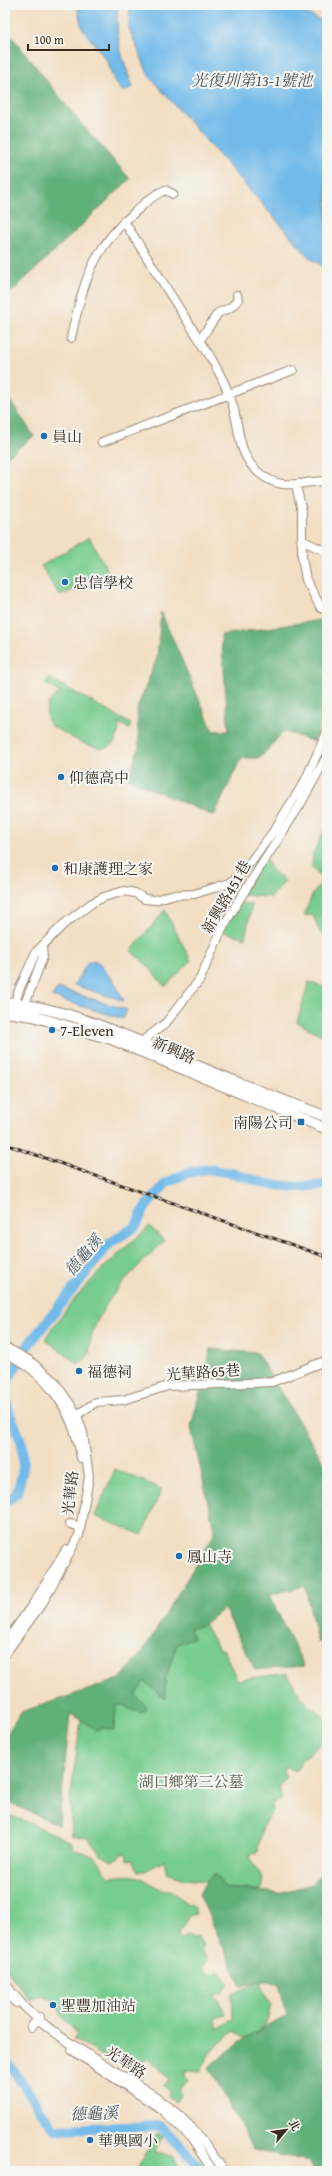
<svg xmlns="http://www.w3.org/2000/svg" width="332" height="2176" viewBox="0 0 332 2176" font-family="'Gentium Book Plus','Noto Serif TC',serif">
  <style>
    .green { fill: #77cc8f; stroke: #597b56 }
    .forest { fill: #61b07a; stroke: #4e6d4c }
    .water { fill: #71bae9; stroke: #567284 }
    .lines { fill: none; stroke-linecap: round; stroke-linejoin: round }
    .river { stroke: #71bae9; stroke-width: 10 }
    .minor-casing { stroke: #968470; stroke-width: 10 }
    .major-casing { stroke: #968470; stroke-width: 12 }
    .minor { stroke: #fff; stroke-width: 8 }
    .major { stroke: #fff; stroke-width: 10 }
    .rail-casing { stroke: #3b2a1e; stroke-width: 3 }
    .rail { stroke: #f6f6f2; stroke-width: 1.5; stroke-dasharray: 4.5; stroke-linecap: butt }
    .poi-dot { fill: #1f6fb2; stroke: #f6f6f2; stroke-width: 1.5 }
    .labels { text-anchor: middle; dominant-baseline: central; stroke-width: 4; stroke-linejoin: round; paint-order: stroke }
    .poi-label { font-size: 15px; fill: #3b2a1e; stroke: #f6f6f2; text-anchor: start }
    .street-label { font-size: 15px; fill: #3b2a1e; stroke: #f6f6f2 }
    .park-label { font-size: 15px; fill: #4d5b40; stroke: #f6f6f2 }
    .water-label { font-size: 16px; font-style: italic; fill: #4b555b; stroke: #f6f6f2 }
  </style>
  <rect width="100%" height="100%" fill="#f6f6f2"/>
  <filter id="ink" filterUnits="userSpaceOnUse"><feTurbulence type="fractalNoise" baseFrequency=".025" numOctaves="2"/><feDisplacementMap in="SourceGraphic" scale="8" xChannelSelector="R" yChannelSelector="G"/><feConvolveMatrix kernelMatrix="1 2 1 2 8 2 1 2 1" color-interpolation-filters="sRGB"/></filter>
  <filter id="wash" filterUnits="userSpaceOnUse"><feTurbulence type="fractalNoise" baseFrequency=".012" numOctaves="4" result="noise"/><feDisplacementMap in="SourceGraphic" scale="16" xChannelSelector="R" yChannelSelector="G"/><feGaussianBlur stdDeviation="0.9" result="paint"/><feColorMatrix in="noise" values="0 0 0 0 0 0 0 0 0 0 0 0 0 0 0 0 0 1.4 0 .05"/><feComposite in="paint" operator="in"/></filter>
  <g filter="url(#wash)">
    <rect width="100%" height="100%" fill="#f2dec3"/>
    <!-- green -->
    <path class="green" d="M89,537L109,573L60,596L41,566Z
      M49,678L131,724L129,729L119,723C119,771 73,737 51,726C43,712 46,699 61,693L45,684Z
      M327,825V937L320,933L313,915L304,916L312,895L323,881L312,867L313,853Z
      M265,858L273,871L285,881L271,897L242,895Z
      M237,903L252,904L245,938L221,931Z
      M165,910L191,961L165,987L148,966L131,951Z
      M309,982L327,988V1023L321,1035L297,1022Z
      M150,1226L164,1241C132,1273 91,1307 89,1354L79,1365L45,1339C77,1291 107,1263 150,1226Z
      M115,1469L162,1489L142,1535L95,1516Z
      M204,1624L219,1650L223,1649L237,1680L287,1673C301,1699 304,1702 327,1719V1739L301,1760V1765L296,1771L286,1767L283,1771L286,1777L279,1787L282,1799L272,1803L273,1811C260,1823 262,1838 256,1854L252,1853L249,1858L263,1878L261,1890L226,1888L215,1874L206,1881L184,1879L167,1873L164,1860L149,1868L146,1871H138L132,1859L127,1860V1855L124,1853L112,1861L100,1854L88,1838L72,1836L70,1800L81,1719L95,1730C109,1728 117,1720 116,1706L123,1705L129,1709L148,1708L136,1696L144,1680L165,1699V1680L177,1644L193,1638L190,1629Z
      M5,1814L28,1822L71,1842L75,1850C83,1852 93,1855 99,1861C103,1866 103,1871 110,1877C119,1876 129,1874 139,1877C150,1881 158,1892 171,1890L186,1903L193,1906L196,1914L187,1917V1921L177,1936L183,1938L187,1934L193,1938L197,1936L204,1947L200,1949L208,1960L202,1968L207,1974L213,1975L218,1971L228,1983L222,1993L214,1995L219,2001L226,2015L215,2018L218,2029L233,2019L232,1994L259,1982L271,2006L265,2026L245,2038L236,2034L234,2031C223,2038 203,2057 202,2071L186,2070L185,2075L189,2080L179,2089L182,2094L176,2103L168,2097L170,2091L164,2086L169,2079L148,2058C139,2064 135,2060 126,2054L115,2064L74,2039L77,2035C73,2027 68,2024 63,2018C59,2014 60,2007 56,2003C49,1995 39,1995 30,2000L5,1968Z
      M158,2133L163,2136L154,2153L173,2156L181,2171H136Z"/>
    <!-- forest -->
    <path class="forest" d="M5,28L77,119L130,179L5,298Z
      M5,393L34,436L5,458Z
      M161,612L213,731H229L221,635L327,619V705L314,742L284,731L260,758H241L214,816L128,779L139,747L137,709L157,658Z
      M211,1349L257,1353L327,1468V1643L317,1641L305,1586L269,1595L304,1666L255,1670L224,1608L204,1624L190,1629L193,1638L177,1644L165,1680L166,1699L144,1681L136,1696L148,1708L142,1713L129,1709L123,1705L116,1706L114,1730L104,1728L95,1730L81,1719L70,1714L59,1825L5,1801V1737L21,1712L120,1679L142,1653L215,1533L191,1427Z
      M327,1868V2171H315L308,2161L254,2150L209,2067L245,2038L287,2016L279,1983L259,1982L241,1986L199,1894L206,1881L215,1874L226,1888L279,1893L312,1884Z"/>
    <!-- water -->
    <path class="water" d="M77,5H118C114,37 122,57 133,87L123,92L114,81L108,62L82,28Z
      M130,5H288L327,23V265L324,267L310,258L149,76L129,28Z
      M95,960L114,981L124,1001L74,985L88,962Z
      M58,988L127,1010L123,1019L52,997Z"/>
    <g class="lines">
      <!-- river -->
      <path class="river" d="M5,1391L7,1382L29,1344L110,1243L136,1226L144,1209L166,1183L187,1173L207,1169L231,1173L267,1184L296,1187L327,1185
        M5,1394L10,1415L22,1443L23,1469L17,1493L5,1503
        M5,2058L54,2129L161,2126L197,2163L199,2171"/>
    </g>
  </g>
  <g filter="url(#ink)">
    <g class="lines">
      <!-- minor casing -->
      <g class="minor-casing">
        <path id="minor" d="M124,221C144,253 164,284 184,316C202,343 222,372 232,403C240,427 237,454 258,472C282,493 300,481 327,481
          M71,338C82,285 93,247 135,212C145,203 153,195 165,190L173,194
          M200,340L218,313L230,308L238,300L237,295
          M102,442L293,370
          M296,485L302,511V557L306,580L321,608L327,610
          M301,540L327,552
          M13,1008L19,990L36,952L64,924L92,903L104,897L124,891L135,893L145,899L155,900L171,895L194,894L230,883L242,873L273,832L305,781L327,732
          M23,1009L43,957L42,948
          M141,1042L165,1024L200,979L221,931L237,903L300,805L327,756
          M5,1347L29,1360L54,1381L70,1404L77,1415L83,1433L89,1477L79,1535L43,1602L5,1654
          M5,1353C48,1373 74,1412 81,1458
          M74,1417L96,1402L123,1400L168,1386L272,1382L327,1360
          M70,1524L77,1526
          M5,1643L35,1601L66,1550
          M5,1983C41,2037 114,2065 164,2103C191,2123 206,2144 224,2171
          M5,1992L16,2003
          M31,2027L40,2017
          M72,2050L161,2109L191,2138L213,2171"/>
      </g>
      <!-- major casing -->
      <g class="major-casing">
        <path id="major" d="M5,1002C68,1008 126,1036 183,1060C231,1080 279,1099 327,1117
          M5,1012L33,1016L111,1039L327,1129"/>
      </g>
      <!-- minor -->
      <use href="#minor" class="minor"/>
      <!-- major -->
      <use href="#major" class="major"/>
      <!-- rail casing -->
      <g class="rail-casing">
        <path id="rail" d="M5,1144L327,1257"/>
      </g>
      <!-- rail -->
      <use href="#rail" class="rail"/>
    </g>
  </g>
  <!-- markers -->
  <g class="poi-dot">
    <circle cx="44" cy="436" r="4"/>
    <circle cx="65" cy="582" r="4"/>
    <circle cx="61" cy="777" r="4"/>
    <circle cx="55" cy="868" r="4"/>
    <circle cx="52" cy="1030" r="4"/>
    <rect x="297" y="1118" width="8" height="8" rx="2"/>
    <circle cx="79" cy="1371" r="4"/>
    <circle cx="179" cy="1556" r="4"/>
    <circle cx="53" cy="2005" r="4"/>
    <circle cx="90" cy="2140" r="4"/>
  </g>
  <g class="labels">
    <!-- poi labels -->
    <g class="poi-label">
      <text x="52" y="436">員山</text>
      <text x="73" y="582">忠信學校</text>
      <text x="69" y="777">仰德高中</text>
      <text x="63" y="868">和康護理之家</text>
      <text x="60" y="1030">7-Eleven</text>
      <text x="293" y="1122" text-anchor="end">南陽公司</text>
      <text x="87" y="1371">福德祠</text>
      <text x="187" y="1556">鳳山寺</text>
      <text x="61" y="2005">聖豐加油站</text>
      <text x="98" y="2140">華興國小</text>
    </g>
    <!-- street labels -->
    <g class="street-label">
      <text transform="translate(226 897) rotate(-60)">新興路451巷</text>
      <text transform="translate(174 1050) rotate(23)">新興路</text>
      <text transform="translate(203 1372) rotate(-4)">光華路65巷</text>
      <text transform="translate(70 1493) rotate(-84)">光華路</text>
      <text transform="translate(126 2062) rotate(33)">光華路</text>
    </g>
    <!-- park labels -->
    <g class="park-label">
      <text x="191" y="1781">湖口鄉第三公墓</text>
    </g>
    <!-- water labels -->
    <g class="water-label">
      <text x="252" y="80">光復圳第13-1號池</text>
      <text transform="translate(83 1255) rotate(-49)">德龜溪</text>
      <text transform="translate(94 2113) rotate(-2)">德龜溪</text>
    </g>
  </g>
  <!-- margin -->
  <rect width="332" height="2176" fill="none" stroke="#f6f6f2" stroke-width="20"/>
  <!-- north arrow -->
  <g transform="translate(286 2130) rotate(61)" stroke="#f6f6f2" stroke-width="3" paint-order="stroke">
  <path d="M0-3L7 15L0 10L-7 15Z" fill="#3b2a1e"/>
  <text y="-6" font-size="11" font-weight="bold" text-anchor="middle" fill="#3b2a1e">北</text>
  </g>
  <!-- scale -->
  <path d="M28 44v6h81v-6" fill="none" stroke="#3b2a1e" stroke-width="2"/>
  <text x="34" y="44" font-size="12" fill="#3b2a1e" stroke="#f6f6f2" stroke-width="3" paint-order="stroke">100 m</text>
</svg>
